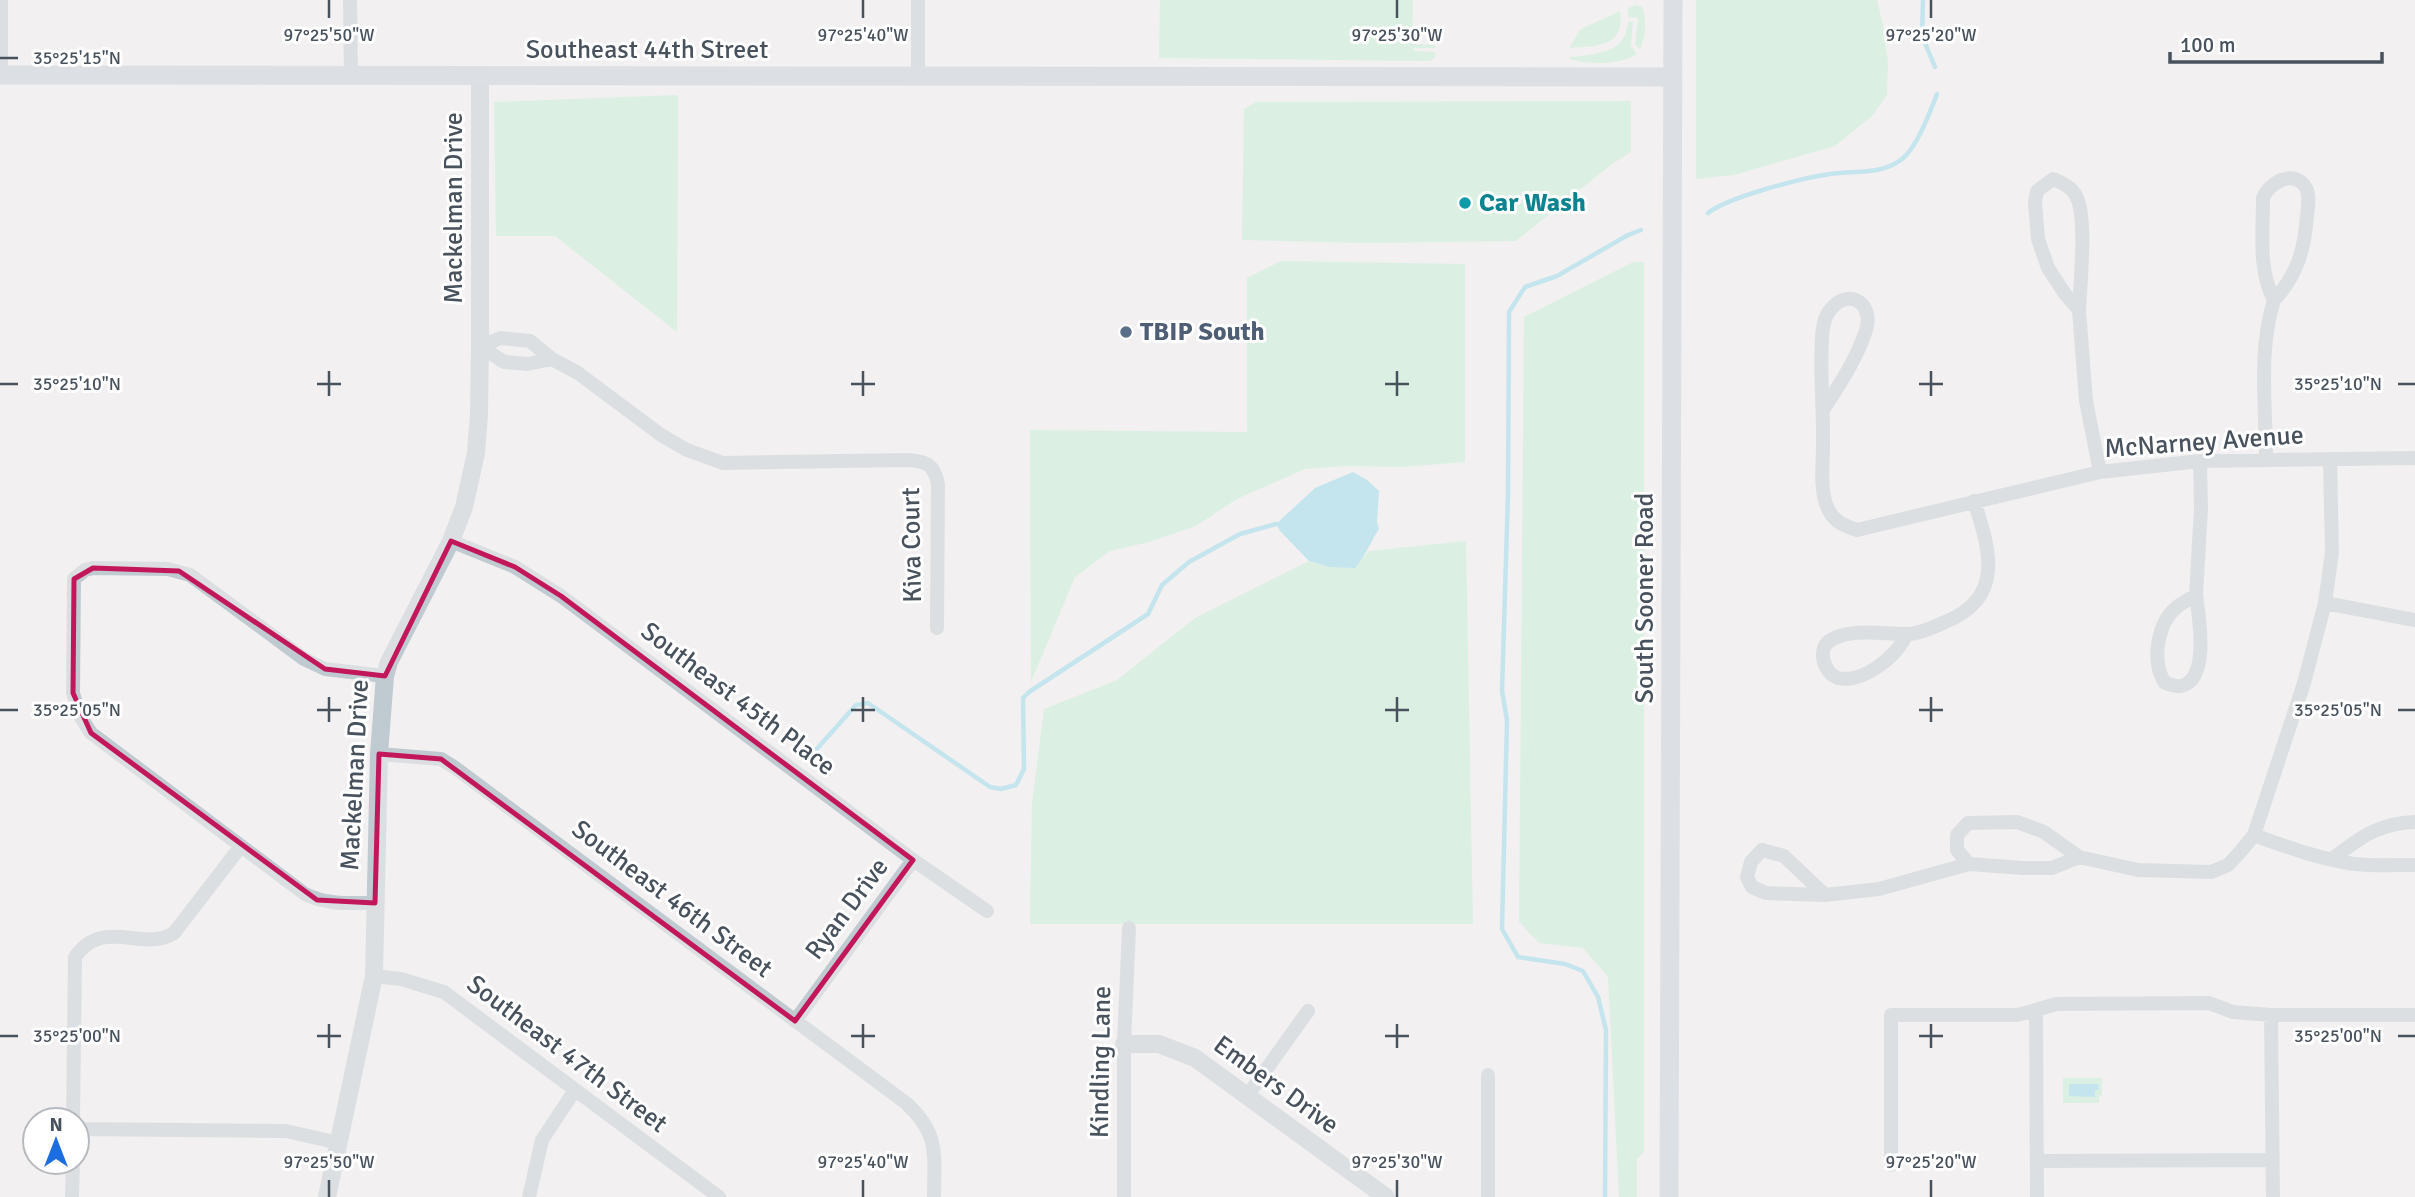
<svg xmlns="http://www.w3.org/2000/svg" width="2415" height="1197" viewBox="0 0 2415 1197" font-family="Signika,sans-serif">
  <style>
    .green { fill: #bfefd2 }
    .water { fill: #8dd6eb }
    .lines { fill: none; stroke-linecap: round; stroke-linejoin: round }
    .stream { stroke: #8dd6eb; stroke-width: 4.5 }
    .minor { stroke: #c0cad1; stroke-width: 14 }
    .tertiary { stroke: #c0cad1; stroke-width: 18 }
    .secondary { stroke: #c1cbd6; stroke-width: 19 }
    .marked { fill: none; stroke: #c2185b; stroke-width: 5; stroke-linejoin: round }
    .ticks { fill: none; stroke: #48525d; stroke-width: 2.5 }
    .culture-dot { fill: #0f9aa8; stroke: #fff; stroke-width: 2.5 }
    .service-dot { fill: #5c6f8a; stroke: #fff; stroke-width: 2.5 }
    .labels { text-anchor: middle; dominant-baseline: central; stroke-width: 6; stroke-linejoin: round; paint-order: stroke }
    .street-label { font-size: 26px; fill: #48525d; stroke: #fff }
    .culture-label { font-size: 26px; font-weight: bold; fill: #0d838f; stroke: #fff; text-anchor: start }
    .service-label { font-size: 26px; font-weight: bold; fill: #4e5e75; stroke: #fff; text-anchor: start }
    .ticks-label { font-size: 18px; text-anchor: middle; fill: #48525d; stroke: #fff; stroke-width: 6; stroke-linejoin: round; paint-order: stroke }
  </style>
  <rect width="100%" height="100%" fill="#f2f0f0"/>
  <!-- green -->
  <path class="green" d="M1160,0H1413L1412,44L1435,45V48H1414L1413,51L1435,52L1436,56L1430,61L1159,58Z
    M1696,0H1877L1883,25L1888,62L1887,95L1872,116L1835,146L1734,175L1696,179Z
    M1636,5L1642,7C1647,20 1646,37 1640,49L1635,44L1638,18L1628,17V8Z
    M1620,11C1625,48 1596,46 1569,48L1581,29Z
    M1633,21L1631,46L1637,54C1620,65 1590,65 1570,59V57C1595,54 1626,54 1628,22Z
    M678,95V124L677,332L555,236H496L494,102Z
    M1631,101V152L1612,164L1516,241L1367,243L1242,240L1244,109L1256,102Z
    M1281,261L1465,264V462L1402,467L1346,466L1305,469L1237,499L1196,526L1149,542L1110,551L1075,577L1031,682L1030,430L1247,432V278Z
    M1633,262H1644V1152L1637,1159V1197H1619L1608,977L1583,948L1539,943L1519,922L1524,317Z
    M1466,541L1473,924H1030L1032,803L1044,709L1117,680L1195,618L1309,561L1322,565L1354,568L1369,551Z
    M2063,1078H2102V1096H2099V1103H2063Z"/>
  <!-- water -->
  <path class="water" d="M1353,472L1367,480L1379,491L1377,522L1379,529C1370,542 1366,556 1355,568L1330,567L1309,561L1280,531L1276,524L1315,488Z
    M2069,1084H2098L2099,1090H2095V1097L2069,1096Z"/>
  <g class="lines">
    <!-- stream -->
    <path class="stream" d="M1923,0L1922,36L1935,67
      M1708,213C1728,197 1802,178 1830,174C1854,170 1880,176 1902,159C1917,147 1930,112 1937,94
      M806,761L856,705L868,703L990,787L1001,789L1016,785L1024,769L1023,698L1029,692L1148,614L1162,585L1189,562L1240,534L1276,524
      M1605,1197L1606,1030L1598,997L1583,971L1565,964L1518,957L1502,929L1507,720L1502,691L1508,493L1509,312L1525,287L1557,276L1628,235L1641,230"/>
    <!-- minor -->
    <path class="minor" d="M1,0V75
      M350,0L351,76
      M918,77V0
      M2079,310C2080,285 2088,213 2075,194C2071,187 2061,182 2053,179L2037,191L2035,202L2038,239L2048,268L2065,294L2079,310L2086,401L2100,472
      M501,338L530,341L552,359L527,364L504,362L480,346Z
      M552,359L578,373L661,435L687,450L723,463L907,460C926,461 934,464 938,484L937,628
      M1823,410C1839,385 1857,359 1866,330C1875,301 1845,286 1828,313C1824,319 1822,331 1822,339C1820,371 1823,403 1823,435C1824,458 1819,482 1826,504C1832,521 1842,525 1857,530L2100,472L2200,461L2415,458
      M2266,459C2266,406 2258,351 2274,300C2258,271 2263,231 2263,198C2269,183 2294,168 2306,188C2310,196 2308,207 2307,215C2305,248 2297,276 2274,300
      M451,541L515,567L561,596L913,860L987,911
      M2196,595C2199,617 2210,680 2181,686C2176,687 2169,684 2165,683C2151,662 2157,623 2177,607C2183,602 2190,599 2196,595L2201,508L2200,461
      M2325,603L2415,620
      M1906,635C1897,656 1863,684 1838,678C1824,674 1816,648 1831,640C1851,628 1882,634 1904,634C1917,635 1934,627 1945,622C2005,598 1990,550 1974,501
      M379,754L441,759L454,767L906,1103C940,1134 934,1154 934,1197
      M2254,835C2287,847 2319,859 2354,864C2374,866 2395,865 2415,865
      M2332,859C2360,838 2378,823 2415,822
      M1969,864L2023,868H2052L2079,857
      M1825,895L1766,893L1752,887L1747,877L1751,862L1762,850L1784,856L1825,895L1879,889L1969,864L1957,850V835L1968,823L2017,822L2044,832L2079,857L2138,870L2211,872L2228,865L2241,851L2254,835L2304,683L2325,603L2332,552L2330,459
      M375,903C350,903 327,905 305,894L91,733L80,716L73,693L74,579L85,570L93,568L168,569L190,575L304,659L325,669L385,676
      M374,976L401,979L444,992L719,1197
      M2036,1010L2056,1004L2209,1003L2233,1012L2271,1015H2415
      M2271,1015L2273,1197
      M795,1021L913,860
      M1488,1075V1197
      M1247,1096L1308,1011
      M73,1120L75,957C104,916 142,953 174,933L241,846
      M77,1129L286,1131L339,1143
      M2037,1161L2273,1160
      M1891,1165V1015H2017L2036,1010L2037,1197
      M72,1197L73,1162
      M529,1197L542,1140L575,1090
      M1124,1197V1044L1129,928"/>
    <!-- tertiary -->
    <path class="tertiary" d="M1124,1044H1159L1195,1058L1386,1197
      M327,1197L374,976L379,754L385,676L389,662L451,541L464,507L476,453L479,414L480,346V76"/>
    <!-- secondary -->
    <path class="secondary" d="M0,75L1673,77
      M1669,1197L1673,0"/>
  </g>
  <!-- marked area -->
  <path d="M0 0H2415V1197H0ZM451,541L515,567L561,596L913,860L795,1021L441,759L379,754L375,903L317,900L91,733L73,693L74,579L93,568L179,571L325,669L385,676Z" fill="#f2f0f0" fill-opacity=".55" fill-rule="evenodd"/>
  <path class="marked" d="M451,541L515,567L561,596L913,860L795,1021L441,759L379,754L375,903L317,900L91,733L73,693L74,579L93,568L179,571L325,669L385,676Z"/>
  <!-- ticks -->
  <path class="ticks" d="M329,0V18M863,0V18M1397,0V18M1931,0V18M0,58H18M329,371V396M863,371V396M1397,371V396M1931,371V396M0,384H18M317,384H341M851,384H875M1385,384H1409M1919,384H1943M2398,384H2415M329,697V722M863,697V722M1397,697V722M1931,697V722M0,710H18M317,710H341M851,710H875M1385,710H1409M1919,710H1943M2398,710H2415M329,1024V1048M863,1024V1048M1397,1024V1048M1931,1024V1048M0,1036H18M317,1036H341M851,1036H875M1385,1036H1409M1919,1036H1943M2398,1036H2415M329,1180V1197M863,1180V1197M1397,1180V1197M1931,1180V1197"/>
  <!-- markers -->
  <circle class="culture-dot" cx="1465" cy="203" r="7"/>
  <circle class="service-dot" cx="1126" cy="332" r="7"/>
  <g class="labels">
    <!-- street labels -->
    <g class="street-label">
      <text x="647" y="50">Southeast 44th Street</text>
      <text transform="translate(454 208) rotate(-90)">Mackelman Drive</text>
      <text transform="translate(2204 442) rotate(-4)">McNarney Avenue</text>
      <text transform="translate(912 545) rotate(-91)">Kiva Court</text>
      <text transform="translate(1645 598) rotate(-90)">South Sooner Road</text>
      <text transform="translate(738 699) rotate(37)">Southeast 45th Place</text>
      <text transform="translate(355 775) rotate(-87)">Mackelman Drive</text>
      <text transform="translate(672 899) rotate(37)">Southeast 46th Street</text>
      <text transform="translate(847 909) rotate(-53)">Ryan Drive</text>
      <text transform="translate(567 1054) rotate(37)">Southeast 47th Street</text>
      <text transform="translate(1101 1062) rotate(-89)">Kindling Lane</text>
      <text transform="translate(1276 1085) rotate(36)">Embers Drive</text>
    </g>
    <!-- culture labels -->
    <g class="culture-label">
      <text x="1479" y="203">Car Wash</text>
    </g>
    <!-- service labels -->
    <g class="service-label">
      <text x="1140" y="332">TBIP South</text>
    </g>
  </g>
  <g class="ticks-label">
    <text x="329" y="41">97°25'50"W</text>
    <text x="863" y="41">97°25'40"W</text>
    <text x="1397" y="41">97°25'30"W</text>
    <text x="1931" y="41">97°25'20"W</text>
    <text x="77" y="64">35°25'15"N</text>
    <text x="77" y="390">35°25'10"N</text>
    <text x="2338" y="390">35°25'10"N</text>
    <text x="77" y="716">35°25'05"N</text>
    <text x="2338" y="716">35°25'05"N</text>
    <text x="77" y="1042">35°25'00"N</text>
    <text x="2338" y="1042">35°25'00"N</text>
    <text x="329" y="1168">97°25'50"W</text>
    <text x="863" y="1168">97°25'40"W</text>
    <text x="1397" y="1168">97°25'30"W</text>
    <text x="1931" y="1168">97°25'20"W</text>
  </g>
  <!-- north arrow -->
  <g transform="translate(56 1141)"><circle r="33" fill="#ffffff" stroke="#b6babe" stroke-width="2"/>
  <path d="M0-5L12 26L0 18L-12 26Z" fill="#1c6ee0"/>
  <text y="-10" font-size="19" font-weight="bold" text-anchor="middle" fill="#48525d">N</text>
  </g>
  <!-- scale -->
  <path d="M2170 52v10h212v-10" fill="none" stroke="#48525d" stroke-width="3.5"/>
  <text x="2180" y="52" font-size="21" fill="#48525d" stroke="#ffffff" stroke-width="5" paint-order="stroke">100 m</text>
</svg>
